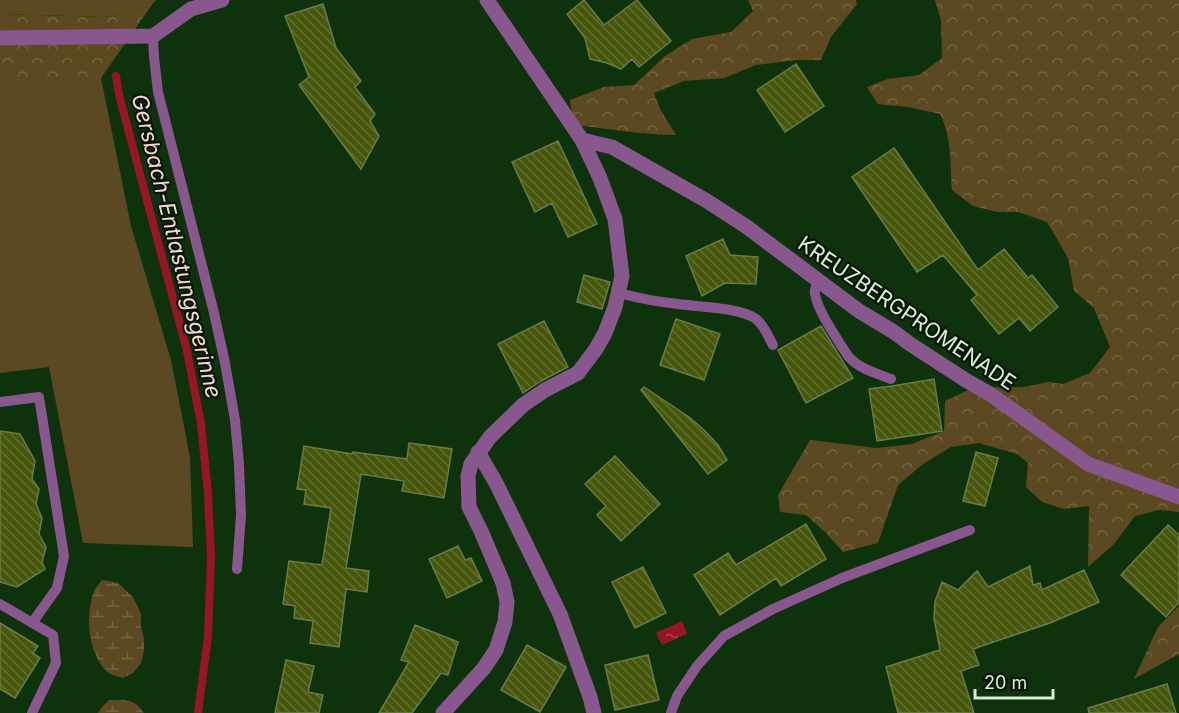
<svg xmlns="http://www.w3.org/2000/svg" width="1179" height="713" viewBox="0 0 1179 713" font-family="Inter,sans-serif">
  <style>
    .grass { fill: #5c4922 }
    .forest { fill: url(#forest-crowns) }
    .wetland { fill: url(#wetland-marsh) }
    .water { fill: url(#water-ripples) }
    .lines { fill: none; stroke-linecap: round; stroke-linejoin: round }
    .stream { stroke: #981624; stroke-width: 8 }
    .building { fill: url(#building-back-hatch); stroke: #6b7b47; stroke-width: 1.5 }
    .service { stroke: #87578e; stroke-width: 10 }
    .minor { stroke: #87578e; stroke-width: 15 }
    .labels { text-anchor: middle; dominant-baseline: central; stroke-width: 4.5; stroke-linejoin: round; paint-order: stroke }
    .street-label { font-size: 21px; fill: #d9eed7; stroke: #071606 }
    .water-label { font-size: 22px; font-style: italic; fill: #f9d7d5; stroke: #071606 }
  </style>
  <defs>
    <pattern id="forest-crowns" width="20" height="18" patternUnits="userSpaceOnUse" patternTransform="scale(1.5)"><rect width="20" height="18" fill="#5c4922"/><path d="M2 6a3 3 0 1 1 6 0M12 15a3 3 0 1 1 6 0" fill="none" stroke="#736441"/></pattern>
    <pattern id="wetland-marsh" width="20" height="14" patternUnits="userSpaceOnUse" patternTransform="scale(1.5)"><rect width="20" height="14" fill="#5c4922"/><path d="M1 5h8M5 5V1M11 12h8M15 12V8" fill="none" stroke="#736441"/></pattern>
    <pattern id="water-ripples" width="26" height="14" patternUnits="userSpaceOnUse" patternTransform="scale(1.5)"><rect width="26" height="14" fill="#981624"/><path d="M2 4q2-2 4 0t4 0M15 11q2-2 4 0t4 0" fill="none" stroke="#aa444d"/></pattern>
    <pattern id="building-back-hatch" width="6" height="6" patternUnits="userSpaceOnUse" patternTransform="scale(1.5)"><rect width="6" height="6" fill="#46570c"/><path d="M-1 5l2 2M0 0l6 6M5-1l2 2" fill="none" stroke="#606f2f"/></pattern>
  </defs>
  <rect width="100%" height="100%" fill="#0e320c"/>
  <!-- grass -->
  <path class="grass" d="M0,0H156L151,6L105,17L0,14Z
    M0,78H101L131,226L171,360L190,457L193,547L83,543L49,367L0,373Z"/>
  <!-- forest -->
  <path class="forest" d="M748,0H856L857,4L831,37L821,60H797L756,65L724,78L684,81L654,93L660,109L676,135C644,135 613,129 582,126L572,114L570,100L604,87L634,85L665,56L692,39L731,32L753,11Z
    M935,0H1179V512L1159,510L1135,516L1114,544L1088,567L1089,506L1064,509L1042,502L1026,487L1028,463L1017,454L979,443L951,447L923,464L898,485L878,543L843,552L826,533L806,515L780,512L778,495L810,440L877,448L912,444L944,431L945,401L975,387H1024L1048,382L1063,384L1090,373L1110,347L1094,308L1074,291L1068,258L1047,222L1018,212H997L973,206L952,190C950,165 952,137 940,114L908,107L878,104L867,87L888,79L919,75L942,58L941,21Z
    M151,6L101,78H0V14L105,17Z
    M1179,606V654L1134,679L1158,627Z"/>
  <!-- wetland -->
  <path class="wetland" d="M102,580L118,583L133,597L141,614V627L144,638V651L141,663L133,673L123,678C117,676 110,675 106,671C88,652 85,615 94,591C96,587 99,584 102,580Z
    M109,700C125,700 135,698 144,713H98L102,707Z"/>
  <!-- water -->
  <path class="water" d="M682,621L687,634L662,645L656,633Z"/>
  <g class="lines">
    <!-- stream -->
    <path class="stream" d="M116,76L119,95L187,351L201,424L208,493L211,558L208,636L198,713"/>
  </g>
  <!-- building -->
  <path class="building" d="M584,0L604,25L637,0L671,41L639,67L632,59L621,69L607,63L590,59L585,38L567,14Z
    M323,4L336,48L361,81L355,87L375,114L370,121L379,136L361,169L299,85L309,77L285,16Z
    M796,64L824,106L785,132L757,90Z
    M558,141L597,224L568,237L552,203L535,212L512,162Z
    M894,148L978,270L1004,249L1028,278L1032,275L1058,307L1030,331L1019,318L999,334L971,300L977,295L943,255L917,272L852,177Z
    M723,239L730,255L758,257L756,284L725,283L702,296L686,256Z
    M584,275L610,282L602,309L577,302Z
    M676,319L720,334L704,380L660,365Z
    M544,321L568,367L541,381L523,393L498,344Z
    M821,326L853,378L806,403L778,350Z
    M934,379L942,431L877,441L869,389L892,386Z
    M644,387L689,417L704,430L718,445L727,460L708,474L641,390Z
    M0,431L20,434L35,461L32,479L39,489L36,504L42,518L39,534L46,547L42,562L45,569L17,587L0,582Z
    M409,443L452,449L444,498L402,491L404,481L361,474L346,568L369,571L367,592L346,589L339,647L310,643L313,621L294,618L295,606L283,604L289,561L322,565L331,508L304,504L306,490L297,489L304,446L352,454L353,452L407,459Z
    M976,452L998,458L985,506L963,501Z
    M615,456L660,504L621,541L597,515L606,506L585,484Z
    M806,524L826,559L781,586L776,578L720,615L694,575L728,553L736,565Z
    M1168,525L1179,535V602L1166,617L1121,575Z
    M458,546L465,560L471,558L482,581L447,598L429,559Z
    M1030,566L1033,585L1040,583L1042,590L1084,570L1099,602L1050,623L973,649L979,665L961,671L974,713H898L886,667L940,650L934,618L935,602L942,582L958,590L977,571L988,587Z
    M643,567L666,613L635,628L612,582Z
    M0,623L38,646L33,653L40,658L15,698L0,689Z
    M415,625L458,642L448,675L441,673L412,713H379L409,662L401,660Z
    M527,645L566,667L540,712L501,690Z
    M648,655L659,700L615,710L605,665Z
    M286,660L314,666L308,692L323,695L319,713H275Z
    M1167,684L1176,713H1089L1088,708Z"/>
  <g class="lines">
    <!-- service -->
    <path class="service" d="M153,36L154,57L158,92L214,313L225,363L235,420L239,464L241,515L237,569
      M819,280C816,285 814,289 815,294C818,312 838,340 848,356C859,369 876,373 891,379
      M619,293C638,298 658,302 678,304C699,307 739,307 756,319C764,325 768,336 773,345
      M0,402L39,397L64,556L57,588L32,623
      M0,604L53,635L56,663L32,713
      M671,713L677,696L697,666L724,636L773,609L842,578L970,530"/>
    <!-- minor -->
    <path class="minor" d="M0,38L153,36L191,9L222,0
      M582,140L612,147L707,201L747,227L859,311L894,332L910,344L967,381L990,394L1088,464L1179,497
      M478,452L496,483L560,614L590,697L594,713
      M443,713L484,668L496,650L505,622L507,602L503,583L481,531L469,507L468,476L471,464L490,437L523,405L545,390L578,373L596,349L605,333L615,307L622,276L615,219L600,178L582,140L487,0"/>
  </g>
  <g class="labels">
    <!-- street labels -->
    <g class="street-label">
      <text transform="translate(907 313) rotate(34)">KREUZBERGPROMENADE</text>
    </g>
    <!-- water labels -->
    <g class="water-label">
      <text transform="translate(177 246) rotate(76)">Gersbach-Entlastungsgerinne</text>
    </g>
  </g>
  <!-- scale -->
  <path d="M975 689v9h78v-9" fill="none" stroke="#d9eed7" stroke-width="3"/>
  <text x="984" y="689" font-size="18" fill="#d9eed7" stroke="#071606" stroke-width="4.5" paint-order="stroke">20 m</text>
</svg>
